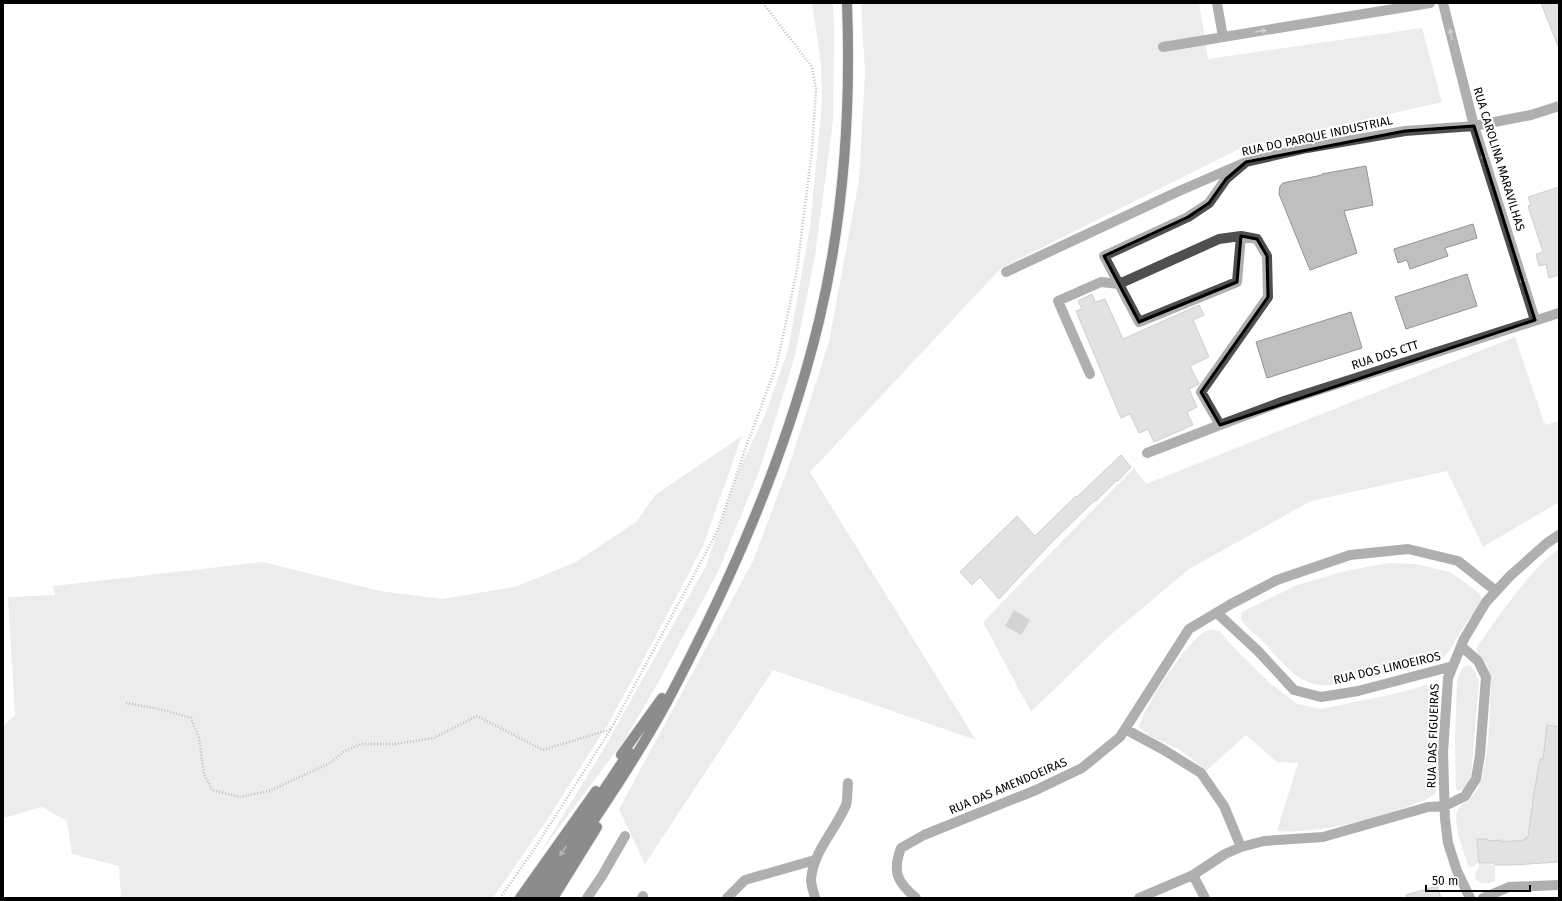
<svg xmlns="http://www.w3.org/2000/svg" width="1562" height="901" viewBox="0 0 1562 901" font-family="'Fira Sans',sans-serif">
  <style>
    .green { fill: #d6d6d6 }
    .water { fill: #9d9d9d }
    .building { fill: #bfbfbf; stroke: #939393 }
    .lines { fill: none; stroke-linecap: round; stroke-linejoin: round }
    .major-casing { stroke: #dbdbdb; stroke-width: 12 }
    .path { stroke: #717171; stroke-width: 2.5; stroke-dasharray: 1 2; stroke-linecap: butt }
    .minor { stroke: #4f4f4f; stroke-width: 10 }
    .major { stroke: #000; stroke-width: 10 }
    .oneway { fill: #959595 }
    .oneway2 { fill: #595959 }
    .marked { fill: none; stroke: #000; stroke-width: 3; stroke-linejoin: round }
    .labels { text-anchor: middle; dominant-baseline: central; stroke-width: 4; stroke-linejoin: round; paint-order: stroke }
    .street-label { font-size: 12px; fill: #000; stroke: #fff }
  </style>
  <rect width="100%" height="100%" fill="#fff"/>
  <!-- green -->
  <path class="green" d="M812,3H833L834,33L833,121L815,256L795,356L760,469L718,572L659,681L625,739L540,853L603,750L706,566L738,472L765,415L788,350L810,227L822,102L821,63Z
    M861,3H1199L1208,59L1422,28L1442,102L1241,148L1001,268L810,472L976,740L773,670L645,864L619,809L753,561L790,463L829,342L859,180L865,73Z
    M1515,337L1545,425L1559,421V502L1483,547L1447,471L1311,501L1189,569L1108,637L1031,712L983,622L1134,468L1146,484Z
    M742,436L703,546L649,649L608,724L547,820L493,898H121L119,866L72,854L67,821L42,807L3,818V726L15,715L8,597L55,595L53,586L263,562L380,591L442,599L515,587L576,562L636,522L655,495Z
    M1559,549V835L1525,838V840L1502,842V840L1488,841L1487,839H1477L1479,862L1472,867H1469C1463,851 1456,833 1456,816C1456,804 1474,799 1478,788C1490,761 1489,715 1491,684C1490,677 1490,669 1485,662C1482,657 1478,655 1476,649C1496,619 1530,569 1559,549Z
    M1389,563L1416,564L1450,572L1477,591L1481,597V603L1476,612L1466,623L1450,650L1444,657L1428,662L1339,684C1304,691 1289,670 1268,647C1261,639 1253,633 1245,625L1241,619L1242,612L1297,585L1345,571Z
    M1211,629L1219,631L1239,653L1271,684L1297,704L1321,709L1398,693L1426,685L1431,687L1435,692L1437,732L1436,793C1428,800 1418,802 1409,806C1370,820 1318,834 1277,831L1298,763L1277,762L1246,735L1206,771L1182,751L1148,735L1139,727C1144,706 1182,650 1200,635C1203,632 1207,631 1211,629Z
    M1469,665L1475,671L1479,682L1471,776C1468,783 1466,793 1456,790V786L1455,740L1457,680L1463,667Z
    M1479,863L1495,865V881C1488,884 1483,885 1476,880L1475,874L1479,868Z"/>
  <!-- water -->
  <path class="water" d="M1014,610L1030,620L1021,635L1005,626Z"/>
  <!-- building -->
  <path class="building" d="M1541,3H1559V46H1558Z
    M1366,166L1373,205L1344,211L1357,253L1310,270L1279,194L1280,186L1283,183L1322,175V174Z
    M1559,187V275L1549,278L1546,264L1539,266L1536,254L1543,252L1528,206L1531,205L1528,197Z
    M1473,224L1477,238L1445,248L1448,256L1410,269L1407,260L1398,263L1394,249Z
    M1467,274L1477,306L1406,329L1395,297Z
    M1092,294L1095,302L1105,299L1123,339L1199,305L1204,315L1193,320L1209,357L1190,366L1199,384L1189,389L1197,407L1187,412L1193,425L1154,442L1148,429L1139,433L1130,414L1121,418L1076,311L1082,309L1078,301Z
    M1351,312L1362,348L1267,378L1256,342Z
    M1121,455L1131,467L1118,481L1117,480L1096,501L1095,500L1051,543L999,599L980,577L972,585L960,572L1017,516L1035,536L1076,496L1077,497Z
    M1547,725L1559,727V862L1513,865H1495L1494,863H1479L1477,839H1487L1488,841L1502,840V842L1525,840V838L1528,837L1534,793L1540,759H1543Z
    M1437,886L1441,898H1407L1406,895Z"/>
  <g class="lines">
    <!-- major casing -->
    <g class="major-casing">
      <path id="major" d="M621,755L662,698
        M520,898L596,791
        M532,898L629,752
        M542,898C584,834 630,770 667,702C731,581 787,454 819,321C844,217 851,109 847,3
        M553,898L597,827"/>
    </g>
    <!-- path -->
    <path class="path" d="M126,703L164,710L191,718L199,738L204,774L212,790L240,797L269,791L330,763L343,752L361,744H395L434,738L477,716L543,750L611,729
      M500,898L533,851L611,729L717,532L746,447L777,364L797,270L812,150L816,89L812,67L763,3"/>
    <!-- minor -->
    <path class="minor" d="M1217,3L1223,37
      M1443,3L1474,126L1535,320
      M1163,47L1430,3
      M1006,272L1177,192L1246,162L1307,148L1405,131L1474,126L1531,115L1559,106
      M1090,374L1058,301L1101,282L1119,284L1219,239L1241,236L1237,282L1139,322L1104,256L1188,217L1209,203L1226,179L1246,162
      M1220,425L1284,401L1559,313
      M1147,453L1220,425L1201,392L1268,297L1267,256L1257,239L1241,236
      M1217,613L1258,651L1294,690L1321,697L1358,691L1453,666
      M1125,729L1164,750L1201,773L1224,806L1241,847
      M1193,875L1205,898
      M587,898L602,876L625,836
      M642,898L643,896
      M727,898L745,880L815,860
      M815,898C814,892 811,886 811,880C813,851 835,831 846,805C848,799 847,790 848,783
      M916,898C897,882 892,872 901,848L924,835L1036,790L1082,768L1120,737L1189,629L1231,604L1277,580L1350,555L1408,549L1458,561L1496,591
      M1139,898L1193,875L1225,854L1241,847L1264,841L1323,837L1428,807L1445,806L1465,796L1476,779L1480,755L1486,677L1478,661L1461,646
      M1470,898L1457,871L1448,843L1445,819L1443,752L1448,678L1464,639L1486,602L1510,576L1547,543L1559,535
      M1483,898L1509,887L1559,885"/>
    <!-- major -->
    <use href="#major" class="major"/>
  </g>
  <!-- one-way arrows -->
  <defs><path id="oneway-solid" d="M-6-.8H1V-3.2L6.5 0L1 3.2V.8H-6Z"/></defs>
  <g class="oneway">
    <use href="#oneway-solid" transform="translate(1261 31) rotate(-9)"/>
    <use href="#oneway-solid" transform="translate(1451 34) rotate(-104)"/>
    <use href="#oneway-solid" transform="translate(1484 159) rotate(-107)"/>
    <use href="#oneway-solid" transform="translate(1523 283) rotate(-107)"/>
  </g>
  <use class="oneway2" href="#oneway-solid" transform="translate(563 851) rotate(124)"/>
  <!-- marked area -->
  <path d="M0 0H1562V901H0ZM1474,126L1535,320L1220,425L1201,392L1268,297L1267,256L1257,239L1241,236L1237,282L1139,322L1104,256L1188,217L1209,203L1226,179L1246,162L1405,131Z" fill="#fff" fill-opacity=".55" fill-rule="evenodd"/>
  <path class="marked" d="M1474,126L1535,320L1220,425L1201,392L1268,297L1267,256L1257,239L1241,236L1237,282L1139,322L1104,256L1188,217L1209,203L1226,179L1246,162L1405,131Z"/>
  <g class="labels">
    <!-- street labels -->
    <g class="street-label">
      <text transform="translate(1317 136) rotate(-12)">RUA DO PARQUE INDUSTRIAL</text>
      <text transform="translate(1499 159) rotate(73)">RUA CAROLINA MARAVILHAS</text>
      <text transform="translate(1385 355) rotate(-18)">RUA DOS CTT</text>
      <text transform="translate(1387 668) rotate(-13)">RUA DOS LIMOEIROS</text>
      <text transform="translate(1433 736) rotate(-88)">RUA DAS FIGUEIRAS</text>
      <text transform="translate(1008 786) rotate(-23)">RUA DAS AMENDOEIRAS</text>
    </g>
  </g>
  <!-- border -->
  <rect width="1562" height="901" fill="none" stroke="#000000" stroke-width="8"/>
  <!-- scale -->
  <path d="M1426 885v6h104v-6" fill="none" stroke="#000000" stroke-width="2"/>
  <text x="1432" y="885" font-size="12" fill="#000000" stroke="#ffffff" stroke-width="3" paint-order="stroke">50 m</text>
</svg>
